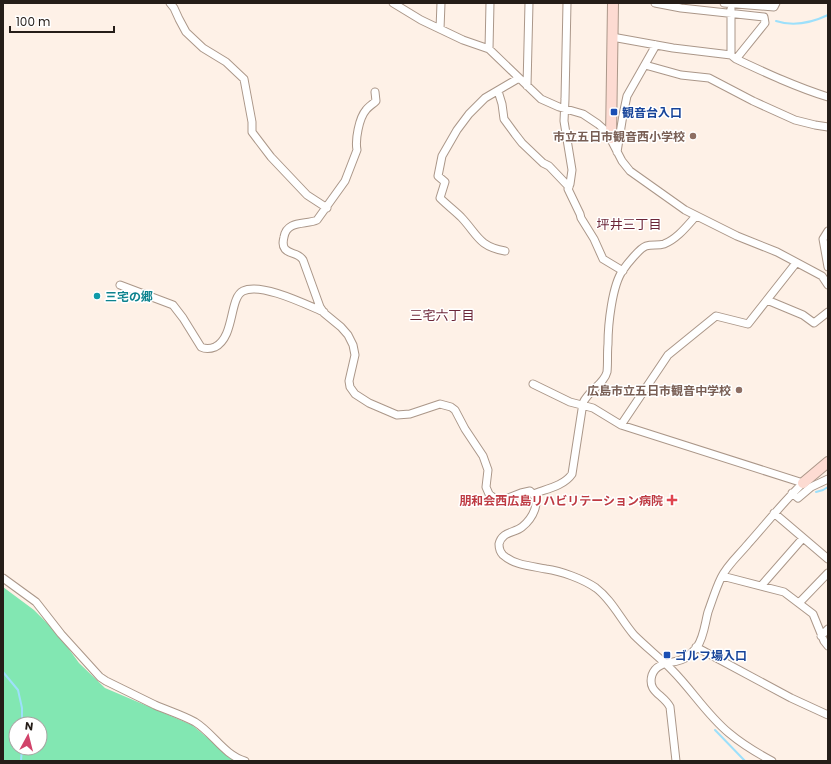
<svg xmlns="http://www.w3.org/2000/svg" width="831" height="764" viewBox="0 0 831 764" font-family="Poppins,'Noto Sans JP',sans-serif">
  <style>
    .green { fill: #82e7b2; fill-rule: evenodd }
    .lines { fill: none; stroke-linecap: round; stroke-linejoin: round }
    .stream { stroke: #9de0fb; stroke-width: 2 }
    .street-casing { stroke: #ab9789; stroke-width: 9 }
    .secondary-casing { stroke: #ab9789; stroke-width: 12 }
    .street { stroke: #fff; stroke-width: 7 }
    .secondary { stroke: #fddbd2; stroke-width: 10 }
    .transit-dot { fill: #1a4fb4; stroke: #fff; stroke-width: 1.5 }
    .education-dot { fill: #8d6e63; stroke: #fff; stroke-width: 1.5 }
    .culture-dot { fill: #0f9aa8; stroke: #fff; stroke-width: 1.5 }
    .health-dot { fill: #e0444e; stroke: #fff; stroke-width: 1.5 }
    .labels { text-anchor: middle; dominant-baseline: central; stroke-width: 3; stroke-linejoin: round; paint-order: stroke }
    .transit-label { font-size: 12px; font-weight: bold; fill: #164399; stroke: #fff; text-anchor: start }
    .education-label { font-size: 12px; font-weight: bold; fill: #785e54; stroke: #fff; text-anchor: end }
    .culture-label { font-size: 12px; font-weight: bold; fill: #0d838f; stroke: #fff; text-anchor: start }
    .health-label { font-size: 12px; font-weight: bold; fill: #be3a42; stroke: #fff; text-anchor: end }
    .neighbourhood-label { font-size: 13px; fill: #6c2638; stroke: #fff }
  </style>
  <rect width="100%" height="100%" fill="#fef1e7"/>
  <!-- green -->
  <path class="green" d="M3,587L34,610L58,634L79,663L105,688L192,725L215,744L239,761H3ZM16,724H40V748H16Z"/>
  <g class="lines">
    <!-- stream -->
    <path class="stream" d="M776,21C794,27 811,23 828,15
      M816,492L823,490L828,487
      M3,672L18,690L22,708V724
      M715,730L745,761
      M21,761L22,748"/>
    <!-- street casing -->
    <g class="street-casing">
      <path id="street" d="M170,3L174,8L179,19L186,32L203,48L226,62L244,79L252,122V132L271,157L307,195L327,208
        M393,3L421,20L463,40L489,49L541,99L559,107L583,114L598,124L607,132L622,161L630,171L685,210L737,236L777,252L822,276L828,285
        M567,3L565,99L564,121L572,170L570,184L568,189L580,214L581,218L594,239L603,259L623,271
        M655,3L681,8L764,17L765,23L736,59
        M724,3L774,7L776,3
        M440,29L441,3
        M612,37L673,48L731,55L736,59C766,73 796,87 828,97
        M489,49L490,3
        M731,55V9
        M645,65L681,75L709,78L753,101L795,120L815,125L828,127
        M527,86L529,3
        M498,91L502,104L504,119L515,134L522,143L543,163L549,166L569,187
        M375,92L376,101C373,104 368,107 366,110C359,118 355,140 357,150L345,181L317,220C306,225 287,220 284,237C283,241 282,245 285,249C290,255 298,252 303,260L320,307L324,313L341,327L348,335L353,345L355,355L349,381L350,387L355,394L369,403L397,415L410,414L440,404L451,407L455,410L465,429L483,456L488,470L486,487L489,494L495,499L503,500L521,493L530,491C543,501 532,519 522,527C515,533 502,531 499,544C499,548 500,552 503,555C514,565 531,566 546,569C561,571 583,579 596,588C612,600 621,620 634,635C646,647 660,658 672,670C692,690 707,715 729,733C742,744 757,753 772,761
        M617,152L623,115L627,96L656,45
        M828,231L823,239L828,267
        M505,251C478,246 478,235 461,217C455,211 447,205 440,198L445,182L438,176L442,156L457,130L469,114L485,98L519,78
        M120,285L173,305L183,318L201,347C205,349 210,349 215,347C235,337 229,298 243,291C261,282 307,305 324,312
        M767,300L803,315L814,323L828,312
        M533,384L570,402L593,408L621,425L803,483C783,502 766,524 748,544C739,555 727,565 721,578C716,588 712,601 708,612C705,623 704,637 697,647C693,651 689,657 683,659C673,664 657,661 652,675C647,692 663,694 670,707L676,761
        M621,425L668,355L716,316L748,324L796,263
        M792,493L798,498L811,487L828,479
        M533,494C546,489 564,486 572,474L583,403C588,391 604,384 607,372C608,363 607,353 608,344C608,325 612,285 623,270C627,264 640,248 646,246C652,244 658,246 664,244C677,239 687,226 696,216
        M774,513L828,559
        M722,576L784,592L813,614L824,641L828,646
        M3,578L36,602L61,634L100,677L106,681C122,689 139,697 155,705C169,711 182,715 195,722C213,733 224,755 245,761
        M761,586L803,538
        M799,603L828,573
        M821,636L828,629
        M696,647L791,698L828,715"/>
    </g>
    <!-- secondary casing -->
    <g class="secondary-casing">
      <path id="secondary" d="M611,138L613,3
        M803,483L828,462"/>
    </g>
    <!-- street -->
    <use href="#street" class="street"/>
    <!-- secondary -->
    <use href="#secondary" class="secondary"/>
  </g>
  <!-- markers -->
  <g class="transit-dot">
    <rect x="610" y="108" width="8" height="8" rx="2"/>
    <rect x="663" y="651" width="8" height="8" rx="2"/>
  </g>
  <g class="education-dot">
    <circle cx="693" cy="136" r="4"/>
    <circle cx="739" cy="390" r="4"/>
  </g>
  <circle class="culture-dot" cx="97" cy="296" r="4"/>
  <path class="health-dot" d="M670 494h4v4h4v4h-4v4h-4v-4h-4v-4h4z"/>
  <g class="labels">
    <!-- transit labels -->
    <g class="transit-label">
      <text x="622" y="112">観音台入口</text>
      <text x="675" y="655">ゴルフ場入口</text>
    </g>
    <!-- education labels -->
    <g class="education-label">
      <text x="685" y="136">市立五日市観音西小学校</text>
      <text x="731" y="390">広島市立五日市観音中学校</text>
    </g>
    <!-- culture labels -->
    <g class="culture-label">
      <text x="105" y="296">三宅の郷</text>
    </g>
    <!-- health labels -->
    <g class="health-label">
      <text x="663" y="500">朋和会西広島リハビリテーション病院</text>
    </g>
    <!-- neighbourhood labels -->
    <g class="neighbourhood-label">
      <text x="629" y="224">坪井三丁目</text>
      <text x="442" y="315">三宅六丁目</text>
    </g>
  </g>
  <!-- border -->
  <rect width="831" height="764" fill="none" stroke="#251d18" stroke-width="8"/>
  <!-- north arrow -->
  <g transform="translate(28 736) rotate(7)"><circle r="19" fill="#ffffff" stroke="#a8a5a3"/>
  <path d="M0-3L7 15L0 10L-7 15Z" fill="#d1436a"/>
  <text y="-6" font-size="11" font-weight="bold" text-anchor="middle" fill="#251d18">N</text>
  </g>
  <!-- scale -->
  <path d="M10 26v6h104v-6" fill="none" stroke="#251d18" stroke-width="2"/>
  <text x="16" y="26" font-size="12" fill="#251d18" stroke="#ffffff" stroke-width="3" paint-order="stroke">100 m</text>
</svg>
